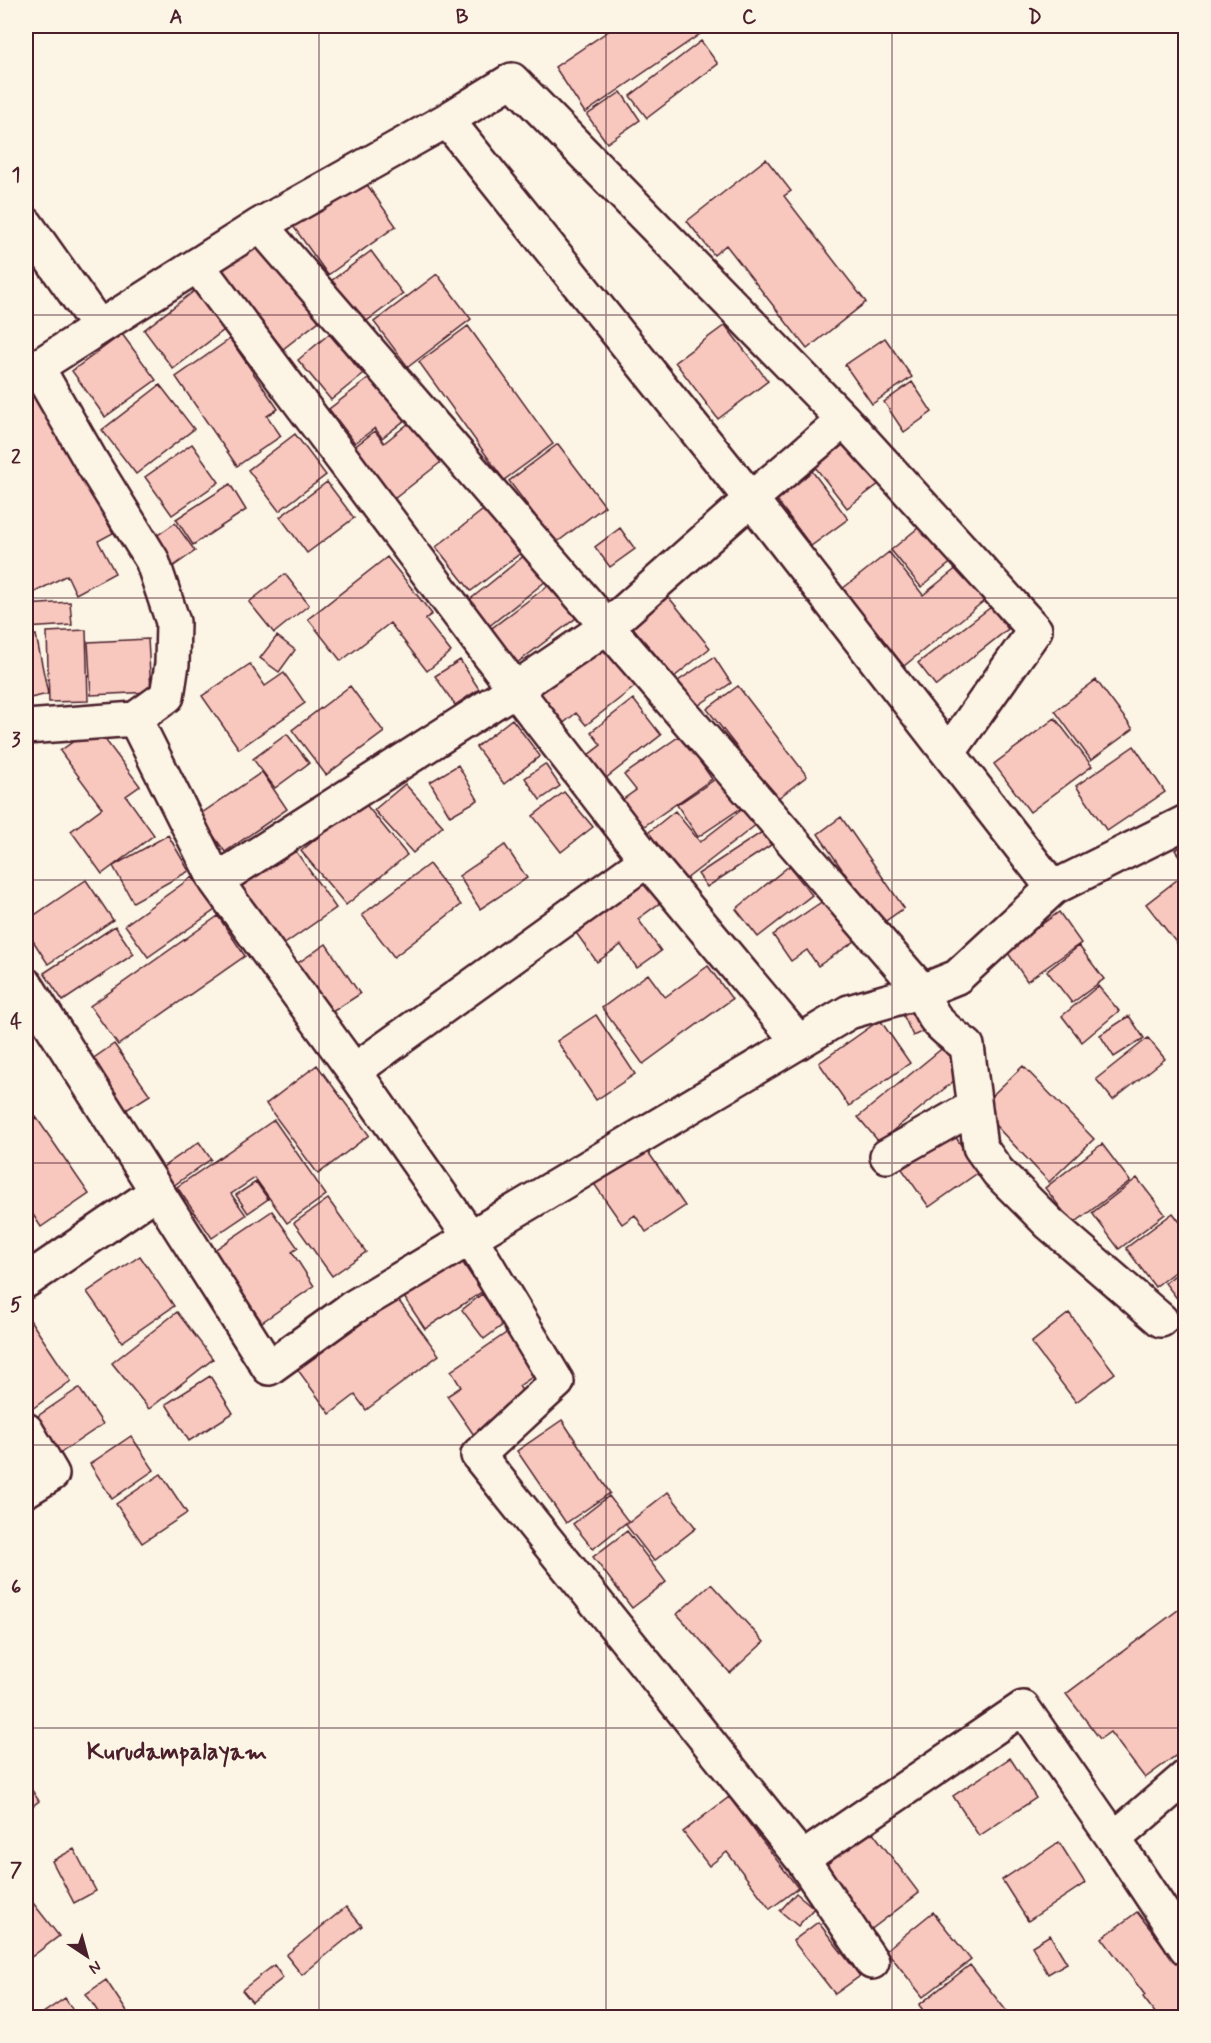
<svg xmlns="http://www.w3.org/2000/svg" width="1211" height="2043" viewBox="0 0 1211 2043" font-family="Mynerve,sans-serif">
  <style>
    .building { fill: #f8c8bf; stroke: #4a1f2b; stroke-width: 1.5 }
    .lines { fill: none; stroke-linecap: round; stroke-linejoin: round }
    .minor-casing { stroke: #4a1f2b; stroke-width: 38 }
    .minor { stroke: #fcf5e5; stroke-width: 33 }
    .grid { fill: none; stroke: #4a1f2b; stroke-width: 1.5; stroke-opacity: 0.55 }
    .labels { text-anchor: middle; dominant-baseline: central; stroke-width: 5; stroke-linejoin: round; paint-order: stroke }
    .neighbourhood-label { font-size: 24px; font-weight: bold; fill: #4a1f2b; stroke: #fcf5e5 }
    .neatline { fill: none; stroke: #4a1f2b; stroke-width: 2 }
    .grid-label { font-size: 20px; text-anchor: middle; font-weight: bold; fill: #4a1f2b }
  </style>
  <rect width="100%" height="100%" fill="#fcf5e5"/>
  <filter id="ink" filterUnits="userSpaceOnUse"><feTurbulence type="fractalNoise" baseFrequency=".0167" numOctaves="2"/><feDisplacementMap in="SourceGraphic" scale="12" xChannelSelector="R" yChannelSelector="G"/><feConvolveMatrix kernelMatrix="1 2 1 2 8 2 1 2 1" color-interpolation-filters="sRGB"/></filter>
  <g filter="url(#ink)">
    <!-- building -->
    <path class="building" d="M616,26H694L700,34L585,113L555,67Z
      M701,41L718,64L647,118L630,96Z
      M621,92L640,120L607,143L587,115Z
      M766,159L791,191L784,196L866,302L807,349L726,245L714,255L687,221Z
      M361,176L396,226L328,275L293,226Z
      M258,243L319,321L283,349L222,271Z
      M371,251L403,294L364,323L331,281Z
      M437,274L471,319L408,367L374,322Z
      M198,288L228,327L173,369L144,330Z
      M725,325L768,381L718,419L675,362Z
      M468,326L553,444L504,480L419,362Z
      M122,334L156,380L105,417L72,371Z
      M329,334L363,374L331,400L298,360Z
      M885,338L912,377L872,404L845,365Z
      M230,339L278,409L267,416L281,436L237,466L176,377Z
      M372,376L405,420L382,438L375,428L355,443L329,409Z
      M31,380L113,533L98,541L115,573L76,594L67,575L26,597V383Z
      M912,382L932,412L904,432L884,402Z
      M160,385L194,429L136,474L102,430Z
      M409,423L441,462L394,499L353,448L375,431L384,443Z
      M295,434L326,475L279,511L248,470Z
      M848,441L880,483L847,508L815,467Z
      M192,444L219,482L172,515L145,477Z
      M558,444L605,506L556,543L509,481Z
      M809,467L848,519L811,546L773,495Z
      M327,482L354,518L307,553L280,517Z
      M230,484L246,510L193,545L176,519Z
      M487,507L522,552L471,591L436,547Z
      M929,519L959,556L921,587L891,550Z
      M175,523L195,551L168,570L148,542Z
      M620,528L635,549L610,567L595,547Z
      M889,552L923,595L958,567L984,601L904,666L842,589Z
      M525,555L546,581L488,627L468,601Z
      M387,557L432,614L425,619L451,652L427,671L390,623L341,661L308,619Z
      M285,574L309,605L274,633L249,602Z
      M550,584L576,618L513,666L488,631Z
      M662,589L710,648L674,677L626,619Z
      M70,602L72,625L26,628V605Z
      M991,607L1008,629L936,686L918,663Z
      M86,630L88,701L49,702L47,632Z
      M36,635L48,694L26,699V637Z
      M277,636L295,650L279,672L260,658Z
      M148,639L151,692L91,695L88,642Z
      M601,640L637,685L586,725L576,713L560,726L533,693Z
      M714,657L731,683L696,707L678,681Z
      M460,660L479,689L455,705L435,676Z
      M250,664L265,686L284,673L305,703L239,749L202,696Z
      M1096,680L1133,729L1091,760L1055,711Z
      M350,686L384,732L326,775L292,730Z
      M738,686L807,776L777,799L707,709Z
      M633,699L661,735L601,782L583,759L601,745L591,732Z
      M1055,718L1092,766L1030,812L994,764Z
      M512,719L540,756L504,784L476,747Z
      M95,726L140,786L126,796L154,835L102,874L71,831L102,808L60,751Z
      M287,734L309,763L275,788L253,759Z
      M681,735L712,779L637,831L618,803L636,790L624,775Z
      M1134,746L1165,792L1107,831L1076,786Z
      M545,764L560,786L540,800L525,778Z
      M458,765L478,800L450,816L430,782Z
      M262,772L287,809L225,852L199,815Z
      M720,776L741,808L698,837L677,805Z
      M405,784L443,826L413,853L374,810Z
      M564,792L593,827L561,852L533,816Z
      M363,801L407,855L346,905L301,851Z
      M744,808L757,824L681,883L644,836L675,811L700,842Z
      M841,817L904,908L880,925L818,834Z
      M762,832L771,845L707,887L698,874Z
      M168,835L189,871L133,902L113,866Z
      M1186,844V866L1175,850Z
      M505,845L527,878L480,909L459,876Z
      M295,850L336,908L276,950L235,891Z
      M429,864L461,905L394,957L362,915Z
      M789,866L812,895L758,937L736,909Z
      M647,868L668,897L638,919L661,951L637,968L621,945L597,962L569,923Z
      M1182,876L1186,881V955L1146,904Z
      M192,877L215,910L148,957L125,925Z
      M86,880L113,920L48,964L26,930V921Z
      M829,897L858,939L818,966L807,950L791,961L773,935Z
      M1059,912L1081,943L1027,981L1006,950Z
      M218,916L245,956L118,1045L90,1006Z
      M115,926L134,954L63,1001L44,973Z
      M326,944L360,994L326,1016L292,967Z
      M1079,946L1104,979L1072,1003L1047,971Z
      M708,966L732,999L643,1064L602,1008L648,974L665,997Z
      M1098,986L1119,1011L1082,1042L1062,1016Z
      M921,998L934,1026L913,1036L900,1008Z
      M596,1015L635,1074L596,1100L557,1041Z
      M1129,1016L1144,1038L1114,1057L1100,1035Z
      M880,1020L910,1063L849,1106L819,1063Z
      M1148,1038L1165,1059L1113,1100L1096,1079Z
      M114,1044L150,1095L123,1112L88,1062Z
      M945,1046L966,1071L879,1142L858,1117Z
      M317,1065L369,1135L318,1174L266,1104Z
      M1023,1066L1094,1139L1049,1182L979,1108Z
      M36,1117L89,1194L41,1227L26,1204V1125Z
      M274,1120L326,1195L287,1223L255,1178L231,1194L246,1215L212,1238L177,1187Z
      M953,1133L979,1172L929,1207L902,1169Z
      M640,1140L685,1206L646,1232L635,1215L622,1224L588,1175Z
      M199,1142L211,1159L173,1186L160,1169Z
      M1102,1144L1130,1181L1073,1224L1045,1188Z
      M1137,1178L1165,1214L1119,1249L1092,1213Z
      M256,1182L268,1199L248,1213L236,1195Z
      M328,1199L366,1252L332,1276L294,1223Z
      M272,1211L298,1248L292,1252L314,1286L262,1322L213,1251Z
      M1173,1213L1186,1230V1263L1155,1287L1126,1248Z
      M457,1254L482,1292L425,1329L400,1291Z
      M140,1256L174,1306L122,1342L87,1292Z
      M1186,1267V1310L1165,1283Z
      M393,1293L439,1355L366,1410L355,1395L330,1414L295,1366Z
      M482,1294L504,1324L484,1339L462,1310Z
      M177,1312L213,1359L149,1409L112,1363Z
      M1069,1313L1115,1373L1076,1402L1031,1343Z
      M26,1314L71,1381L32,1409L26,1400Z
      M512,1329L541,1371L519,1386L529,1402L476,1438L447,1396L461,1387L451,1371Z
      M210,1376L233,1413L189,1441L166,1404Z
      M79,1388L103,1424L56,1456L32,1420Z
      M562,1420L610,1493L566,1523L517,1451Z
      M131,1436L154,1470L112,1499L90,1464Z
      M161,1474L187,1513L142,1543L116,1504Z
      M668,1492L696,1528L654,1561L626,1525Z
      M609,1496L628,1521L593,1549L573,1524Z
      M627,1531L666,1582L632,1608L593,1557Z
      M711,1584L764,1642L730,1673L677,1614Z
      M1186,1604V1748L1145,1778L1110,1732L1100,1739L1066,1694Z
      M1010,1758L1036,1798L979,1836L953,1796Z
      M26,1781L39,1801L26,1811Z
      M729,1797L798,1888L770,1909L727,1852L709,1866L683,1832Z
      M868,1826L919,1893L869,1931L818,1864Z
      M1059,1842L1085,1883L1028,1921L1002,1880Z
      M74,1849L96,1891L74,1903L52,1861Z
      M796,1893L814,1908L798,1926L780,1911Z
      M26,1894L59,1936L26,1961Z
      M346,1907L362,1926L302,1975L286,1955Z
      M933,1912L971,1960L923,1997L886,1950Z
      M1137,1912L1186,1975V2010L1176,2018H1159L1143,1997L1145,1995L1102,1938Z
      M818,1922L860,1976L835,1994L793,1941Z
      M1050,1935L1067,1963L1048,1974L1032,1946Z
      M274,1965L283,1978L252,2002L242,1990Z
      M970,1965L1012,2018H929L919,2005Z
      M106,1980L131,2018H102L86,1994Z
      M65,1998L78,2018H36Z"/>
    <g class="lines">
      <!-- minor casing -->
      <g class="minor-casing">
        <path id="minor" d="M447,120L512,80L844,420L1035,630L949,752
          M26,224L99,327
          M260,225L447,120L751,499L1053,888
          M197,265L515,689L647,860L354,1071L470,1237L557,1382L478,1455L802,1859L872,1962
          M37,367L91,461L152,560L173,622L172,664L167,696L135,719
          M26,374L260,225L922,991C932,1021 943,1028 967,1046L980,1147L998,1172L1050,1224L1161,1320
          M26,727L135,719L216,881L354,1071
          M647,860L799,1042
          M216,881L515,689L608,626L751,499L844,420
          M26,985L269,1368L352,1308L849,1012L922,991L957,977L1053,888L1186,822
          M887,1156L974,1107
          M26,1281L156,1192
          M26,1430L52,1474L26,1490
          M1186,1777L1114,1839L1186,1948
          M802,1859L1023,1708L1114,1839"/>
      </g>
      <!-- minor -->
      <use href="#minor" class="minor"/>
    </g>
  </g>
  <!-- grid -->
  <path class="grid" d="M319,26V2018M606,26V2018M892,26V2018M26,315H1186M26,598H1186M26,880H1186M26,1163H1186M26,1445H1186M26,1728H1186"/>
  <g class="labels">
    <!-- neighbourhood labels -->
    <g class="neighbourhood-label">
      <text x="177" y="1752">Kurudampalayam</text>
    </g>
  </g>
  <!-- margin -->
  <rect width="1211" height="2043" fill="none" stroke="#fcf5e5" stroke-width="66"/>
  <!-- north arrow -->
  <g transform="translate(87 1956) rotate(144)" stroke="#fcf5e5" stroke-width="4.5" paint-order="stroke">
  <path d="M0-4.5L10 22L0 15L-10 22Z" fill="#4a1f2b"/>
  <text y="-9" font-size="16" font-weight="bold" text-anchor="middle" fill="#4a1f2b">N</text>
  </g>
  <rect x="33" y="33" width="1145" height="1977" class="neatline"/>
  <g class="grid-label">
    <text x="176" y="23">A</text>
    <text x="462" y="23">B</text>
    <text x="749" y="23">C</text>
    <text x="1035" y="23">D</text>
    <text x="16" y="181">1</text>
    <text x="16" y="463">2</text>
    <text x="16" y="746">3</text>
    <text x="16" y="1028">4</text>
    <text x="16" y="1311">5</text>
    <text x="16" y="1593">6</text>
    <text x="16" y="1876">7</text>
  </g>
</svg>
